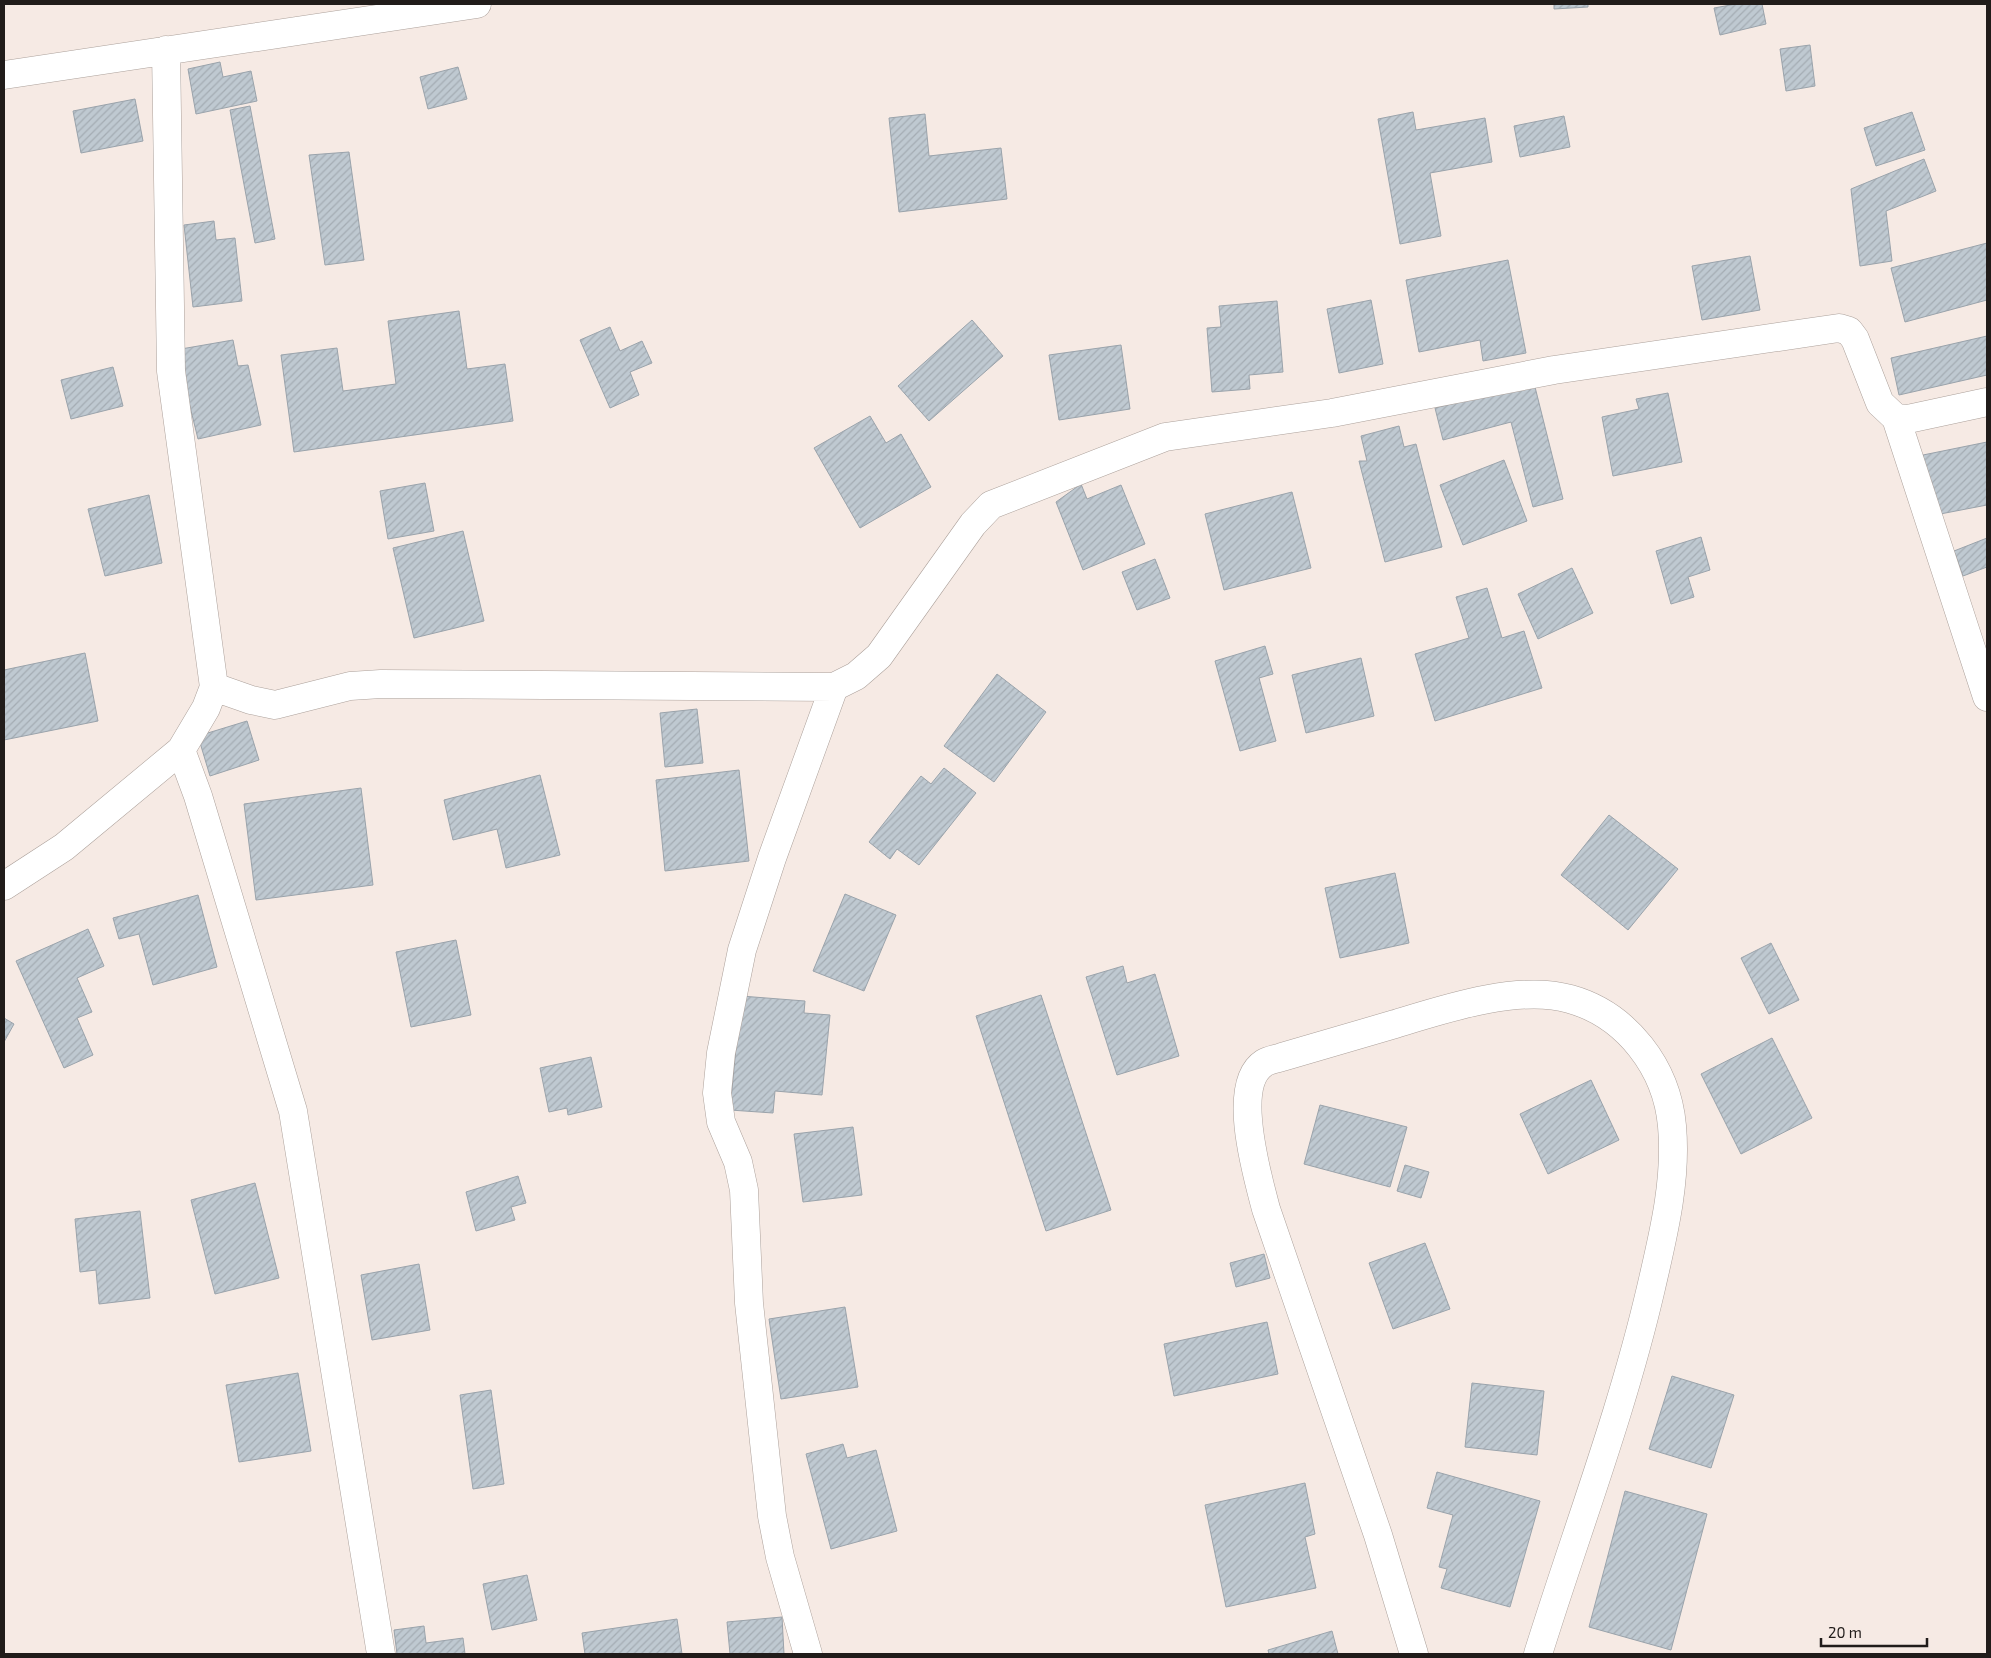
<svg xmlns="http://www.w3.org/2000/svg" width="1991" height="1658" viewBox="0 0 1991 1658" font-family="'Exo 2',sans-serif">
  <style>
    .building { fill: url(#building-hatch); stroke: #9aa3ab }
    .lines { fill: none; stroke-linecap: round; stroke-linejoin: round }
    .minor-casing { stroke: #aca19b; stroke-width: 29 }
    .minor { stroke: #fff; stroke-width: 28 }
  </style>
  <defs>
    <pattern id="building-hatch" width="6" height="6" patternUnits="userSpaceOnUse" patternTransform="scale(1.25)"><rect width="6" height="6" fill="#bfc9d1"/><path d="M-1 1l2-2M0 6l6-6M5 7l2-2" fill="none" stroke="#a4acb3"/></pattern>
  </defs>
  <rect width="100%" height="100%" fill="#f6eae4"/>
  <!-- building -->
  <path class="building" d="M1554,4H1588V7L1554,9Z
    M1736,4H1762L1766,24L1720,35L1714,8Z
    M1810,45L1815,86L1786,91L1780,49Z
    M220,62L223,77L251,71L257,101L196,114L188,69Z
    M458,67L467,99L428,109L420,77Z
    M135,99L143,141L81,153L73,111Z
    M250,106L275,239L255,243L230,110Z
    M1413,112L1416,130L1485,118L1492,162L1430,173L1441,236L1400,244L1378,119Z
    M1912,112L1925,150L1876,166L1864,128Z
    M925,114L929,156L1001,148L1007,199L899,212L889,118Z
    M1564,116L1570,147L1520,157L1514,126Z
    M349,152L364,260L325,265L309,155Z
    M1924,159L1936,191L1886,211L1892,261L1860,266L1851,189Z
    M214,221L216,240L235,238L242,301L193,307L184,225Z
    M1987,243V300L1905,322L1891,268Z
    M1750,256L1760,310L1702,320L1692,266Z
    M1508,260L1526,353L1483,361L1480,340L1419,352L1406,280Z
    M1371,300L1383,364L1339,373L1327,309Z
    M1277,301L1283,372L1249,375L1250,389L1212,392L1207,328L1221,327L1219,306Z
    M459,311L467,369L505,364L513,421L294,452L281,355L337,348L343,391L396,384L388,321Z
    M972,320L1003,356L929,421L898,386Z
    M610,327L620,351L642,341L652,363L630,372L639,395L610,408L580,340Z
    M1987,336V375L1899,395L1891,358Z
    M233,340L238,366L248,365L261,425L198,439L183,378L181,349Z
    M1121,345L1130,409L1059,420L1049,355Z
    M113,367L123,406L71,419L61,380Z
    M1534,383L1563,499L1533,507L1511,422L1443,440L1435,408Z
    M1668,393L1682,462L1613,476L1602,417L1639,409L1636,399Z
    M870,416L886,443L901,434L931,487L860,528L814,448Z
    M1399,426L1404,447L1416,444L1442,547L1385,562L1359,461H1367L1361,436Z
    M1987,442V505L1935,515L1923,455Z
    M1504,460L1527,521L1463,545L1440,485Z
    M425,483L434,531L388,539L380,491Z
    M1081,484L1087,499L1121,485L1145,544L1083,570L1056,502Z
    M1292,492L1311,568L1224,590L1205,514Z
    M149,495L162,563L105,576L88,509Z
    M463,531L484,621L414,638L393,548Z
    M1701,537L1710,570L1688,577L1694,597L1671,604L1656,551Z
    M1987,538V567L1963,576L1954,551Z
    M1155,559L1170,598L1137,610L1122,572Z
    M1572,568L1593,613L1538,639L1518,594Z
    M1487,588L1502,638L1524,631L1542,688L1435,721L1415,654L1469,638L1456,597Z
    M1265,646L1273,674L1259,678L1276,741L1240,751L1215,661Z
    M85,653L98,721L4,740V670Z
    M1361,658L1374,716L1306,733L1292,675Z
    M997,674L1046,712L994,782L944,746Z
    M697,709L703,763L665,767L660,713Z
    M247,721L259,760L210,776L198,736Z
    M944,768L976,793L919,865L897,849L890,859L869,842L921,776L931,784Z
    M739,770L749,861L665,871L656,780Z
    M540,775L560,855L506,868L497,829L453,840L444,800Z
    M361,788L373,885L256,900L244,804Z
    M1609,815L1678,869L1628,930L1561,875Z
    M1395,873L1409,943L1340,958L1325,888Z
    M845,894L896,915L864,991L813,971Z
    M198,895L217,967L153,985L139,934L119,939L113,918Z
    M88,929L104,966L77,978L92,1012L77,1018L93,1055L64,1068L16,961Z
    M456,940L471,1015L411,1027L396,952Z
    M1771,943L1799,1000L1769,1014L1741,958Z
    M1123,966L1127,983L1155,974L1179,1056L1117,1075L1086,977Z
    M1041,995L1111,1210L1046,1231L976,1016Z
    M741,996L805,1001L804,1013L830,1015L822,1095L775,1091L773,1113L730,1110Z
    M4,1018L14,1024L4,1042Z
    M1772,1038L1812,1118L1741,1154L1701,1074Z
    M591,1057L602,1107L568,1115L567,1108L549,1112L540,1068Z
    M1591,1080L1619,1140L1548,1174L1520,1114Z
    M1320,1105L1407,1127L1390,1187L1304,1164Z
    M853,1127L862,1195L803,1202L794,1134Z
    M1405,1165L1429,1172L1421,1198L1397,1191Z
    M518,1176L526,1203L511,1207L515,1220L476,1231L466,1192Z
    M255,1183L279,1278L215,1294L191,1200Z
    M140,1211L150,1298L99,1304L96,1270L80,1272L75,1219Z
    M1425,1243L1450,1309L1393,1329L1369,1263Z
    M1264,1254L1270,1278L1236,1287L1230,1263Z
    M419,1264L430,1330L372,1340L361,1275Z
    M845,1307L858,1387L781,1399L769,1319Z
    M1267,1322L1278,1374L1174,1396L1164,1344Z
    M298,1373L311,1451L239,1462L226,1385Z
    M1672,1376L1734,1395L1711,1468L1649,1449Z
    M1472,1383L1544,1391L1537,1455L1465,1447Z
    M491,1390L504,1484L473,1489L460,1395Z
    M843,1444L847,1458L876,1450L897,1531L831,1549L806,1454Z
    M1437,1472L1540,1501L1510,1607L1441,1588L1447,1569L1439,1567L1453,1515L1427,1508Z
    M1305,1483L1315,1534L1305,1537L1316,1588L1226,1607L1205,1505Z
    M1625,1491L1707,1514L1671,1650L1589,1627Z
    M527,1575L537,1620L492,1630L483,1584Z
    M782,1617L784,1654H730L727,1622Z
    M677,1619L682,1654H585L582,1633Z
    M424,1626L426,1643L463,1638L465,1654H397L394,1630Z
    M1332,1631L1338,1654H1269L1268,1650Z"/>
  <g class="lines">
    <!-- minor casing -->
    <g class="minor-casing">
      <path id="minor" d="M4,75L477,4
        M1896,418L1987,697
        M214,687L251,700L275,705L350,686L381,684L834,687L856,676L879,656L973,524L991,505L1165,437L1332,413L1554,370L1839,328L1849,331L1855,339L1880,403L1896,418L1908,419L1987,402
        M181,750L198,796L293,1111L381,1654
        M4,886L64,847L181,750L206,708L214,687L171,371L166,50
        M808,1654L780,1557L772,1516L749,1303L744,1190L738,1162L721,1122L717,1093L721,1053L742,950L772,858L834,687
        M1414,1654L1378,1535L1266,1209C1258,1178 1230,1085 1264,1063C1269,1060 1276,1059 1282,1057C1319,1046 1357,1035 1395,1024C1444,1009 1519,984 1570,999C1627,1015 1667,1068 1672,1126C1677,1181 1663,1236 1651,1288C1622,1413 1576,1532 1538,1654"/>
    </g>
    <!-- minor -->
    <use href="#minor" class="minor"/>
  </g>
  <!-- border -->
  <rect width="1991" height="1658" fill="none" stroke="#211c1a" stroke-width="10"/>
  <!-- scale -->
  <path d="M1821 1638v8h106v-8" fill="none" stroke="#211c1a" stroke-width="2.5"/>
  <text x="1828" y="1638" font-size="15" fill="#211c1a" stroke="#f6eae4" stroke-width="4" paint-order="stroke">20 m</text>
</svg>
